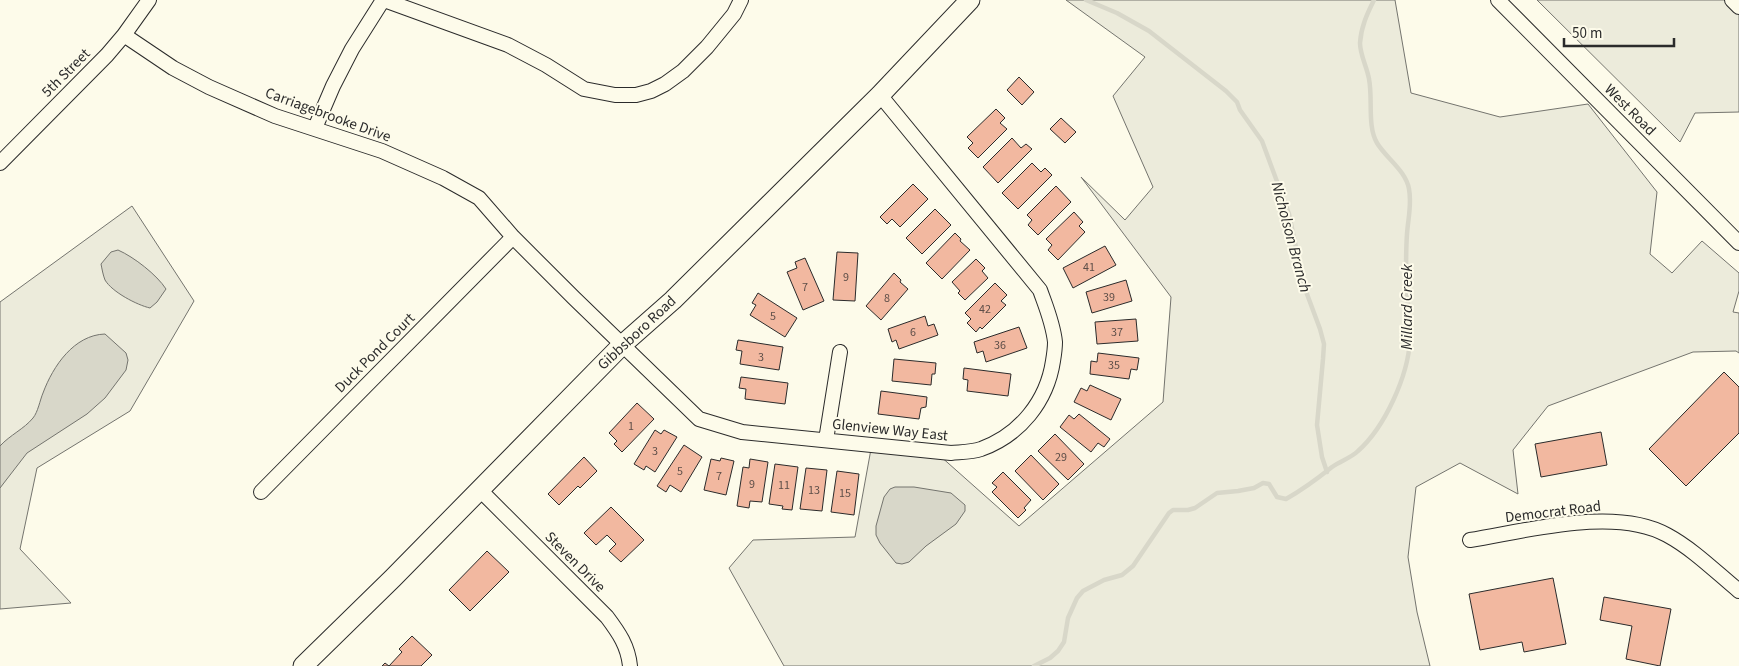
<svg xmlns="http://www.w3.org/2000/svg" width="1739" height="666" viewBox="0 0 1739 666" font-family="'Source Sans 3',sans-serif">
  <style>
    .green { fill: #ecebdb; stroke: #74746e }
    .water { fill: #d8d7c9; stroke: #74746e }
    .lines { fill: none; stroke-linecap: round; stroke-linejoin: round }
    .stream { stroke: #d8d7c9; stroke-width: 4.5 }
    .building { fill: #f2b8a0; stroke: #2b2b2b }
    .street-casing { stroke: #2b2b2b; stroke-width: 16 }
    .secondary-casing { stroke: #2b2b2b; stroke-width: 21 }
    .street { stroke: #fdfbea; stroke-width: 14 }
    .secondary { stroke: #fdfbea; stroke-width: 19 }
    .labels { text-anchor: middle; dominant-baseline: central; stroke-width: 4; stroke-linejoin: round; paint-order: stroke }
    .number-label { font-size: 12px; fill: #5d4e48 }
    .street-label { font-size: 15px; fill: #2b2b2b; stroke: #fdfbea }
    .water-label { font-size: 16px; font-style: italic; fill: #2b2b2b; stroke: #fdfbea }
  </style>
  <rect width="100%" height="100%" fill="#fdfbea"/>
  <!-- green -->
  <path class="green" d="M1066,0H1395L1411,93L1500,117L1588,104L1657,192L1650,254L1672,273L1702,241L1739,273V291L1733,312L1739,313V353L1736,351L1693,352L1548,406L1513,450L1518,494L1460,463L1416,487L1408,557L1417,612L1430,666H784L729,568L753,540L855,537L871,449L939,455L1019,526L1163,402L1171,297L1081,177L1125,220L1153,187L1113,96L1145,57Z
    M1537,0H1739V112L1695,113L1680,142Z
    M132,206L194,301L130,411L37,468L20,549L71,603L0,609V302Z"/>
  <!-- water -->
  <path class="water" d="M118,250C134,257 157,275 166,289L157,302L150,308C137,305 112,292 105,280C103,275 102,269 101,264L111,252Z
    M105,334L126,353L128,360L126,370L105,398L87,414L27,453L0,488V446C10,435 24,429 33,418C38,412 40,400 43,393C53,366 74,335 105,334Z
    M895,487H914L951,493L965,505V511L956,524L926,546L909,562L902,564L896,563L880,543L876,535V526L884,497L890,489Z"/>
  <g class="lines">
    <!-- stream -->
    <path class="stream" d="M1086,0L1117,13L1149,31L1226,91L1237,102L1240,110L1262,141L1289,214L1304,286L1320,329L1324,344L1323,359L1317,425L1322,457L1327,472
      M1034,666L1050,658L1058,651L1064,642L1068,618L1077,598L1083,591L1104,580L1122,575L1133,566L1169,513L1173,510H1188L1195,508L1217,493L1238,491L1254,488L1263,483L1269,484L1277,497L1286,499C1302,490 1317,479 1332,467C1340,461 1351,458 1358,451C1385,427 1408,376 1410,340C1411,319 1406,297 1406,276C1406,262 1406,248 1407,234C1408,219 1412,204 1409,189C1406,171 1386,158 1377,143C1367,126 1373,99 1369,79C1367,67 1360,55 1360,43C1361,27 1367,14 1374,0"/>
  </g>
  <!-- building -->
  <path class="building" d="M1019,77L1034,92L1022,105L1007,90Z
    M996,109L1005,118L1000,123L1007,129L978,158L968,148L973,143L967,137Z
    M1061,118L1076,132L1065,143L1050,129Z
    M1012,138L1021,148L1026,144L1032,149L998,183L983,167Z
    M1032,163L1041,172L1045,168L1052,175L1018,209L1002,193Z
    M913,184L928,199L900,227L892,219L887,224L880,217Z
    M1056,186L1071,202L1038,235L1028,225L1032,220L1027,215Z
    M935,209L951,225L922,254L906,238Z
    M1074,212L1083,222L1079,226L1085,232L1058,260L1048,250L1052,245L1046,239Z
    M955,233L961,239L960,241L970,250L942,279L926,263Z
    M1105,246L1116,265L1073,288L1063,268Z
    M837,252L858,253L855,301L833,300Z
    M805,258L824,301L803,310L787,272L797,268L795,262Z
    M976,259L985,268L982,271L988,278L965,300L958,293L960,291L952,282Z
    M894,273L901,280L900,282L908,289L881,320L866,306Z
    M1126,280L1132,301L1092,313L1086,292Z
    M995,283L1007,295L1001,301L1006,305L982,329L980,327L976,332L967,323L971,319L965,313Z
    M758,293L797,318L785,337L750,315L756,305L752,303Z
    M925,316L928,326L934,324L938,335L899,349L896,340L892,342L888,329Z
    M1136,319L1138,341L1097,344L1095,322Z
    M1019,327L1027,348L986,362L983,351L977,353L974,342Z
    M738,340L783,347L779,370L740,364L742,351L736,350Z
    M1098,353L1139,358L1137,370L1131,369L1129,379L1090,374L1091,361L1097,362Z
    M894,359L936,363L935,374H932L931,385L892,381Z
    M964,368L1011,374L1008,396L967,391L968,380L963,379Z
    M1724,372L1739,387V433L1686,486L1649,449Z
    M741,377L788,383L785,404L745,399L746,389L739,388Z
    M1090,385L1121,399L1111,420L1074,402L1081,388L1087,391Z
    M881,391L927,397L926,407L921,408L919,419L878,414Z
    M637,403L654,419L622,452L614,444L617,441L609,433Z
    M1079,414L1110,439L1104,447L1098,443L1091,452L1060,427L1069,415L1074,419Z
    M655,430L661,434L664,430L677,437L655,472L646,466L644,470L634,464Z
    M1601,432L1607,465L1541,477L1535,444Z
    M1055,434L1084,464L1068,480L1038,451Z
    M684,445L702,457L681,492L670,485L666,492L657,486Z
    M1031,455L1059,484L1043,500L1015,471Z
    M584,457L597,471L580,488L578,486L559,505L548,494Z
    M721,458L734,461L726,495L704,490L711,459L720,461Z
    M750,459L768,462L762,502L750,501L749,508L737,506L743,467L749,468Z
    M775,464L798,467L792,510L782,509L783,506L769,504Z
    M806,468L827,470L822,511L800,509Z
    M837,471L859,474L854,515L831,512Z
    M1003,472L1031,500L1024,508L1026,510L1018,518L992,492L997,487L992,483Z
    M611,507L644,540L621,562L609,551L616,544L607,535L596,545L584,533Z
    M487,551L509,572L470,611L449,590Z
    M1553,578L1566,644L1524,652L1522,642L1480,650L1469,594Z
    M1604,597L1671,609L1660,666L1626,659L1632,626L1600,620Z
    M412,636L432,655L421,666H382L385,663L389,666L402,652L399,649Z"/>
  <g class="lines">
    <!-- street casing -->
    <g class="street-casing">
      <path id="street" d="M384,0L508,45L546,65L584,89L615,95H636L651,91L665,84L683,71L707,47L734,14L741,0
        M1498,0L1739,243
        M1732,0L1739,7
        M124,35L173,68L209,87L275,116L382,151L443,178L479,198L513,237L574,298L699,419L742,432L951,453C961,452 972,452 981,449C1020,435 1047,401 1053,361C1054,355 1055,348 1055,342C1053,323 1046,307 1040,290L880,95
        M315,128L333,86L352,49L383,0
        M0,163L107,55L124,35L149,0
        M826,440L840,352
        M480,490L607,617C619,633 628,646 630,666
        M261,492L513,237
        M1470,540C1527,531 1615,506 1667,535C1693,549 1716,572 1739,591"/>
    </g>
    <!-- secondary casing -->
    <g class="secondary-casing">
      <path id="secondary" d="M303,666L393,578L622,345L673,300L880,95L970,0"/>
    </g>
    <!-- street -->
    <use href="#street" class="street"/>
    <!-- secondary -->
    <use href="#secondary" class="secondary"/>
  </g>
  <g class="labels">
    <!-- number labels -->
    <g class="number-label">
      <text x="1089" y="267">41</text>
      <text x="846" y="277">9</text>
      <text x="805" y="287">7</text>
      <text x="1109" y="297">39</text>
      <text x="887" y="298">8</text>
      <text x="985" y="309">42</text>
      <text x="773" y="316">5</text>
      <text x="913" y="332">6</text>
      <text x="1117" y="332">37</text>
      <text x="1000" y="345">36</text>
      <text x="761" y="357">3</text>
      <text x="1114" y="365">35</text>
      <text x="631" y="426">1</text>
      <text x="655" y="451">3</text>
      <text x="1061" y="457">29</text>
      <text x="680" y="471">5</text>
      <text x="719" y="476">7</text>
      <text x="752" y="484">9</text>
      <text x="784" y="485">11</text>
      <text x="814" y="490">13</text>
      <text x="845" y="493">15</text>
    </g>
    <!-- street labels -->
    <g class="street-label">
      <text transform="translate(66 73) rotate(-45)">5th Street</text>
      <text transform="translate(1630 110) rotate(45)">West Road</text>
      <text transform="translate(328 115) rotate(20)">Carriagebrooke Drive</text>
      <text transform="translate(637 333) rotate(-43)">Gibbsboro Road</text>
      <text transform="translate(375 353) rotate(-45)">Duck Pond Court</text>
      <text transform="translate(890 430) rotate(6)">Glenview Way East</text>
      <text transform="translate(1553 512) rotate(-7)">Democrat Road</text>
      <text transform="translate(575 562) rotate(45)">Steven Drive</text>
    </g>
    <!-- water labels -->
    <g class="water-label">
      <text transform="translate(1291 237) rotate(75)">Nicholson Branch</text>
      <text transform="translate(1407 307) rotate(-90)">Millard Creek</text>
    </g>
  </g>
  <!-- scale -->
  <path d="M1564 38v8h110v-8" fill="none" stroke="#2b2b2b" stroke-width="2.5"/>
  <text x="1572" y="38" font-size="15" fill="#2b2b2b" stroke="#fdfbea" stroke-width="4" paint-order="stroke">50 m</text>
</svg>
